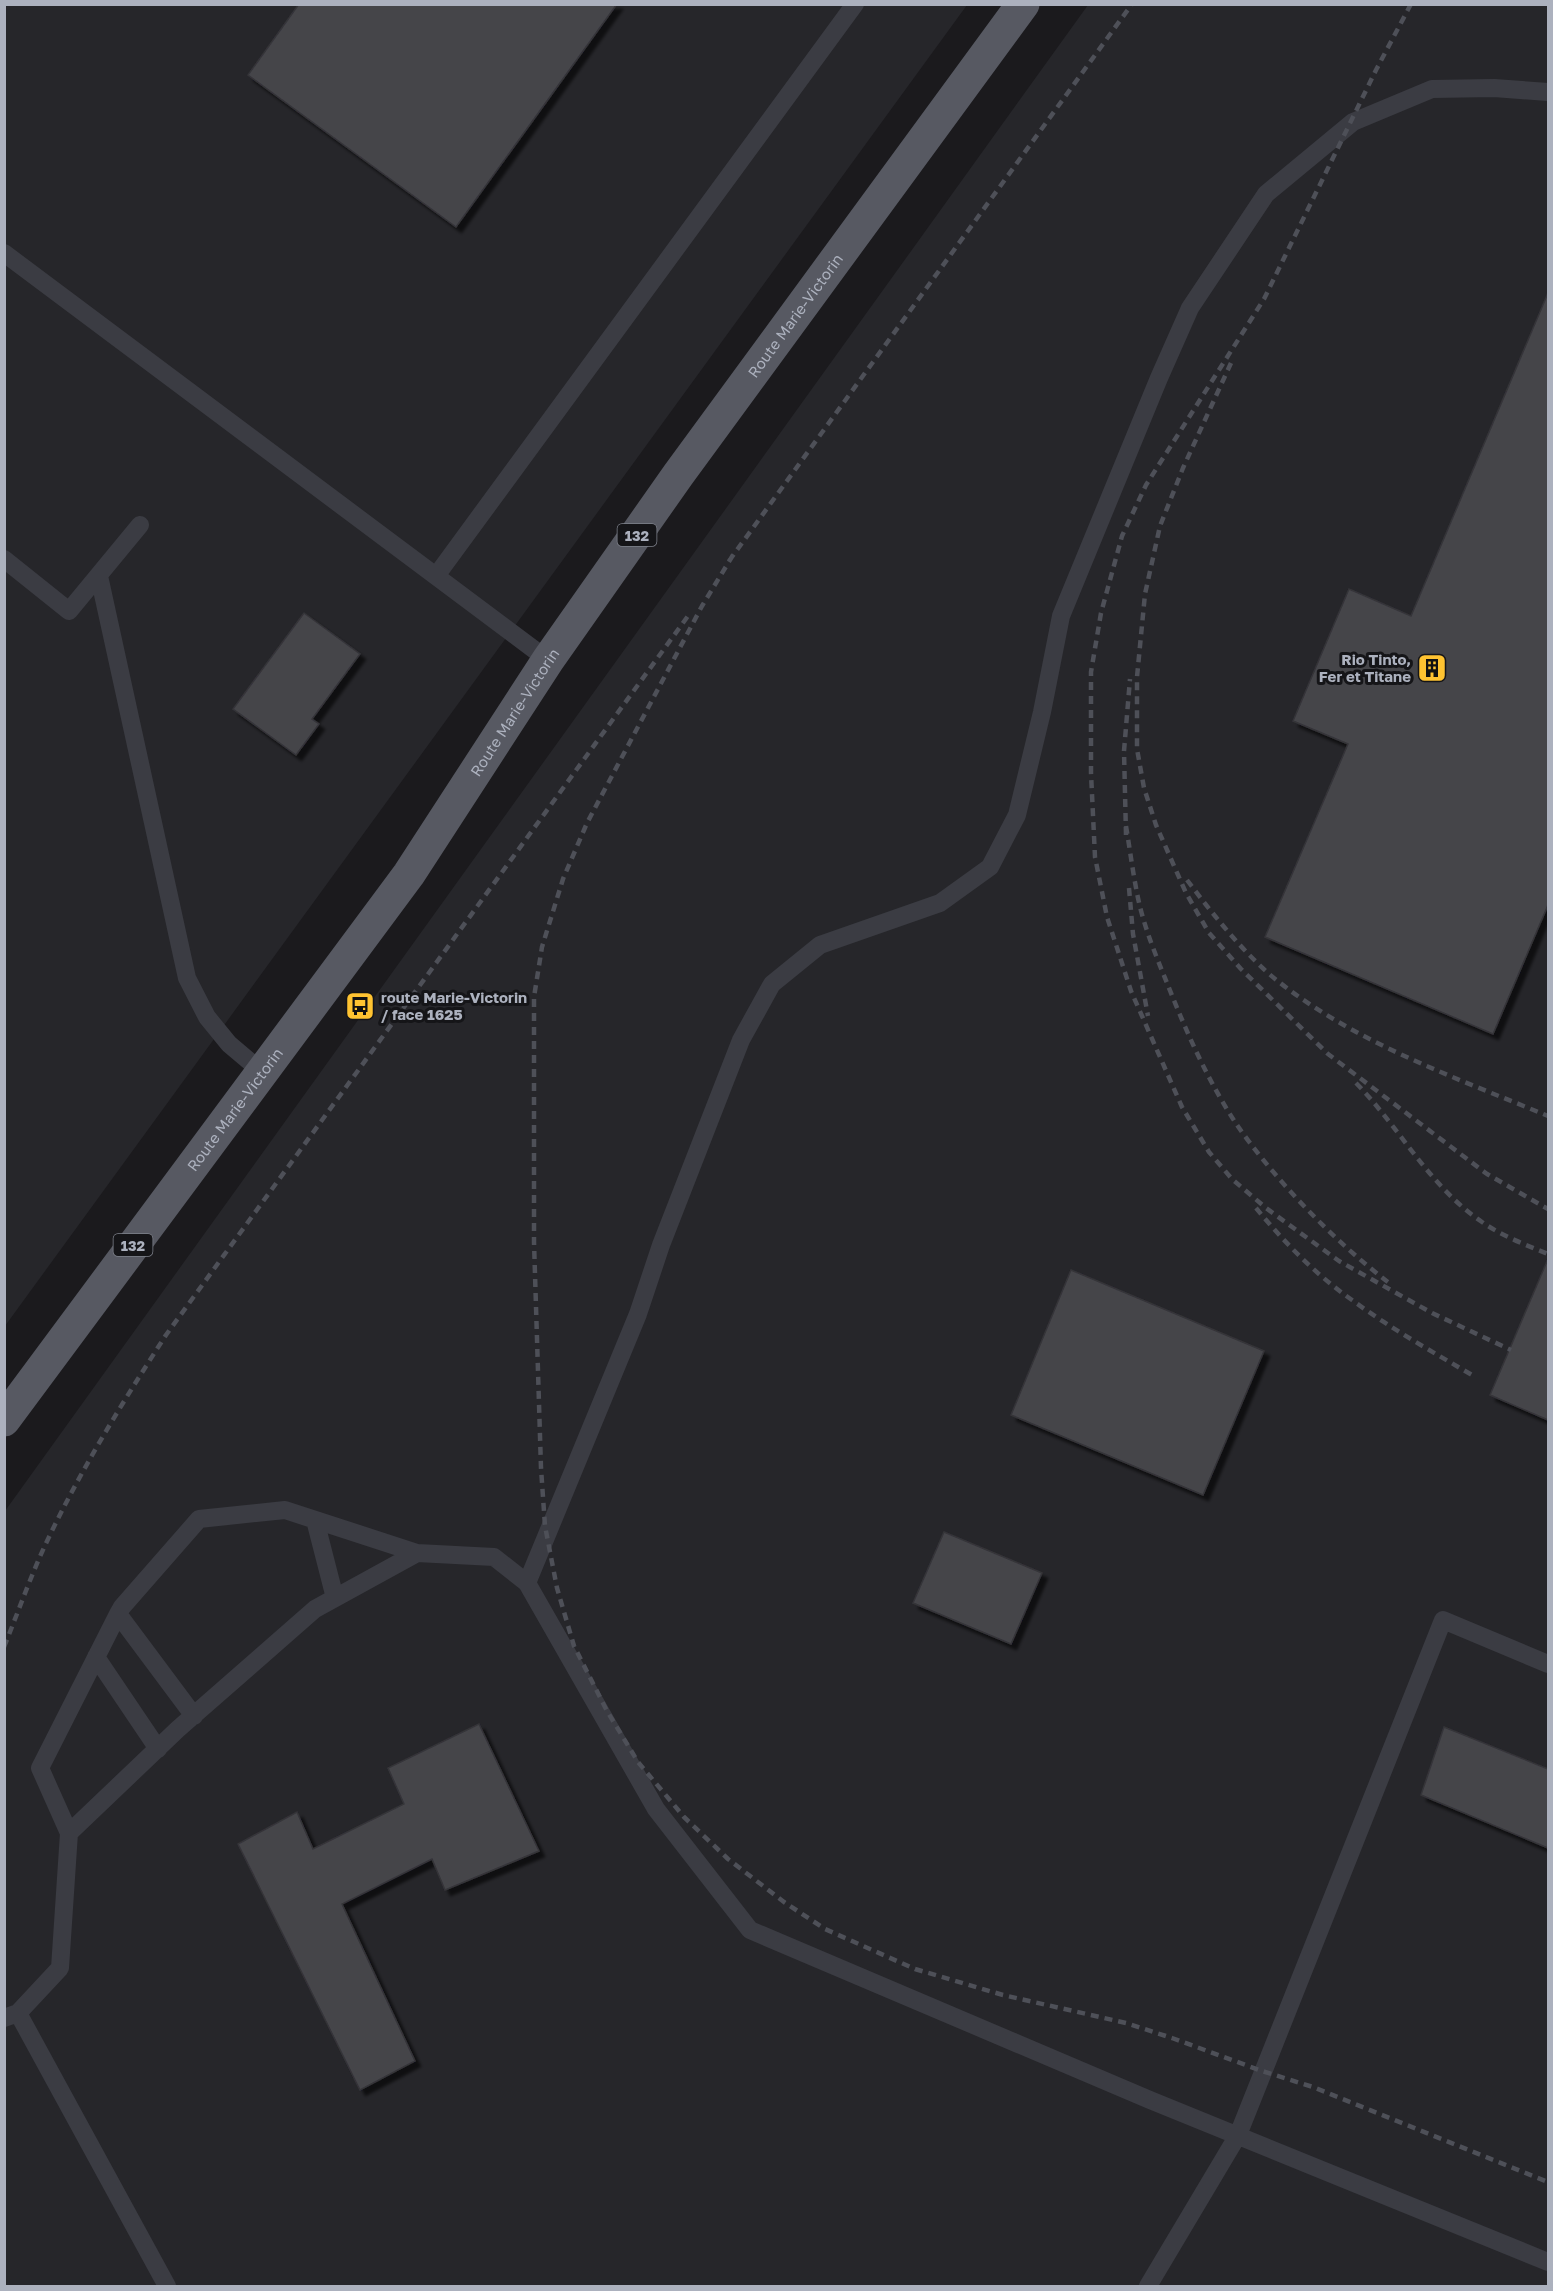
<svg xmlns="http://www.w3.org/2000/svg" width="1553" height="2291" viewBox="0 0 1553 2291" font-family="'Golos Text',sans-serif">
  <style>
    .built { fill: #26262a }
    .building { fill: #45454a; stroke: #353439; stroke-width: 1.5; filter: url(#shadow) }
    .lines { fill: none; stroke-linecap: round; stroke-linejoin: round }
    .service { stroke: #3b3c43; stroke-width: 18 }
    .primary { stroke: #575962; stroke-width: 33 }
    .rail { stroke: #4e5058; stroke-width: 4.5; stroke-dasharray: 8 6; stroke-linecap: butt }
    .labels { text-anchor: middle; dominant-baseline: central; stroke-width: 6; stroke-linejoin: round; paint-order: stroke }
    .shield { fill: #151518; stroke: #7f828c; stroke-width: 1.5 }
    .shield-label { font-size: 14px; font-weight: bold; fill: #acb1be }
    .street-label { font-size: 15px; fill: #acb1be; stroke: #151518 }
    .poi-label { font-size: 15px; font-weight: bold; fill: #acb1be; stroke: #151518; text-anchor: end }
  </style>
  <defs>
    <filter id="shadow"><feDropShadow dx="5.5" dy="5.5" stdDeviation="1.5" flood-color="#0009"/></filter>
  </defs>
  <rect width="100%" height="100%" fill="#1b1a1d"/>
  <!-- built -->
  <path class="built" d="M5,5H967L5,1326Z
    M1088,5H1548V2286H5V1511Z"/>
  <!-- building -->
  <path class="building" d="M299,4H617L456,227L248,75Z
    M1548,293V905L1493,1034L1265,937L1348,744L1293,721L1349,589L1411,616Z
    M304,613L360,654L312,719L319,724L296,755L233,709Z
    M1548,1259V1420L1490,1395Z
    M1071,1270L1264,1351L1203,1495L1011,1415Z
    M944,1532L1042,1573L1011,1644L913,1603Z
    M479,1724L539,1851L445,1890L432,1859L342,1904L415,2061L360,2090L238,1844L297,1812L313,1849L404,1804L388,1768Z
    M1444,1727L1548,1769V1848L1421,1795Z"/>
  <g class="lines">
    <!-- service -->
    <path class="service" d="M4,253L548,660
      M4,559L69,611L140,525
      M99,576L187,978L207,1017L229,1044L261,1071
      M436,576L855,4
      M315,1520L335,1598
      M527,1583L638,1314L661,1245L741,1040L772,984L820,945L940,903L990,867L1017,815L1042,712L1061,616L1159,378L1190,308L1266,194L1353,122L1432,89L1494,88L1548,92
      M118,1614L194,1716
      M96,1657L158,1749
      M69,1833L178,1729L315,1609L417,1553
      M18,2013L167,2286
      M4,2018L18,2013L60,1968L69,1833L40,1768L118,1614L122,1607L199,1519L285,1510L417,1553L494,1557L527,1583L656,1809L750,1930L1150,2100L1548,2262
      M1148,2286L1238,2135L1443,1620L1548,1664"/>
    <!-- primary -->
    <path class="primary" id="s1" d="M4,1420L409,874L548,660L678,475L1023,4"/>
    <!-- rail -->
    <path class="rail" d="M1411,4L1376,70L1264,299L1146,485L1122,536L1101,613L1091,672V773L1095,857L1107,917L1131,991L1182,1107L1209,1152L1232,1179L1266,1208L1339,1261L1432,1313L1511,1350
      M1231,363L1183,468L1160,526L1145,594L1137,677V749L1144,788L1156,825L1186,893L1209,933L1241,969L1328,1054L1487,1174L1548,1209
      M733,555L702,606L587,823L563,879L542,947L534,997V1242L541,1468L545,1526L557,1588L574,1646L607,1711L638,1762L684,1817L728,1859L784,1902L825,1929L915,1969L1003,1995L1126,2023L1172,2038L1262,2071L1313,2087L1548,2182
      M729,561L1132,4
      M1126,826C1130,850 1133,874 1138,898C1144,927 1156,956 1167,983C1186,1031 1207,1079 1235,1122C1272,1177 1335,1242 1388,1282
      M1126,835L1124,751L1130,679
      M1187,880C1212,913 1237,945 1268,973C1347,1040 1454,1077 1548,1116
      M1129,888L1133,934L1148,1016
      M1356,1083C1400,1128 1429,1186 1482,1222C1502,1236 1526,1245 1548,1254
      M1256,1208C1284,1242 1316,1275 1352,1300C1390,1328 1431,1351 1472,1375
      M4,1647C19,1610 32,1572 49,1537C83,1466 124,1400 166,1335L688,616"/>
  </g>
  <!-- icons -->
  <defs>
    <g id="building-square" transform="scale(1.5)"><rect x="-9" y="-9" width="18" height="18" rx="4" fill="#ffc331" stroke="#151518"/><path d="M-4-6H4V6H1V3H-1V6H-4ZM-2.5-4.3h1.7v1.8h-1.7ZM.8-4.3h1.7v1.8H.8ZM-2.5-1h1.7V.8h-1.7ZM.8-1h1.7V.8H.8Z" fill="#111"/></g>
    <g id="bus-square" transform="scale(1.5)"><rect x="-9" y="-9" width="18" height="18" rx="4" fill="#ffc331" stroke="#151518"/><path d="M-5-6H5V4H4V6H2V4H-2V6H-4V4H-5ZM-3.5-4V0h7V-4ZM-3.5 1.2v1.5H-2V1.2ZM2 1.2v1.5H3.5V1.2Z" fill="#111"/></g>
  </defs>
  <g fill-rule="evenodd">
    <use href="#building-square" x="1432" y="668"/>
    <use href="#bus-square" x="360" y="1006"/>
  </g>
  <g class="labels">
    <!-- shield labels -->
    <g class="shield">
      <rect x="617.5" y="524" width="39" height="22" rx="4.5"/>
      <rect x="113.5" y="1234" width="39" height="22" rx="4.5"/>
    </g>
    <g class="shield-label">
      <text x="637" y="535">132</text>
      <text x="133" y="1245">132</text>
    </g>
    <!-- street labels -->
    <g class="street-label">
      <text stroke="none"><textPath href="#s1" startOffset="1359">Route Marie-Victorin</textPath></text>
      <text stroke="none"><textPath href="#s1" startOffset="873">Route Marie-Victorin</textPath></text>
      <text stroke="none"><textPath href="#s1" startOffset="387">Route Marie-Victorin</textPath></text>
    </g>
    <!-- poi labels -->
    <g class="poi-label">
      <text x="1411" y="659">Rio Tinto,<tspan x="1411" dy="17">Fer et Titane</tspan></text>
      <text x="381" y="997" text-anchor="start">route Marie-Victorin<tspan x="381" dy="17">/ face 1625</tspan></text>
    </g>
  </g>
  <!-- border -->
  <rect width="1553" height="2291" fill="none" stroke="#acb1be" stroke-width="12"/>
</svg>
